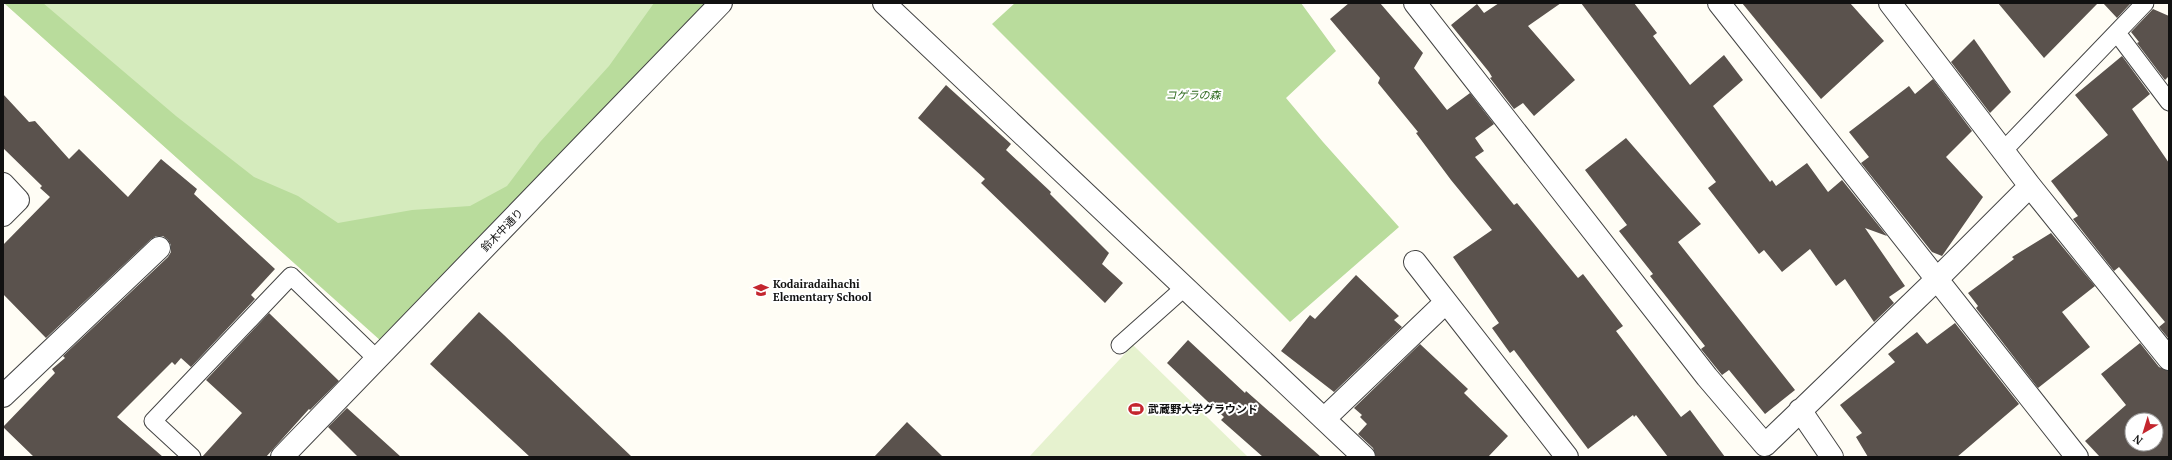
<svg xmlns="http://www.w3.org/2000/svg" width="2172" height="460" viewBox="0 0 2172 460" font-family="'PT Serif','Noto Sans JP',serif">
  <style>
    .green { fill: #d5ebbd }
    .forest { fill: #b9dc9c }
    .pitch { fill: #e6f2cf }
    .building { fill: #5a524d; fill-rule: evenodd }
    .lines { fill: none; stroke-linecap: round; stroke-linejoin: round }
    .lane-casing { stroke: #444; stroke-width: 19 }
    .street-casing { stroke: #444; stroke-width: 24 }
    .lane { stroke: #fff; stroke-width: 17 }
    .street { stroke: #fff; stroke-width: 22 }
    .labels { text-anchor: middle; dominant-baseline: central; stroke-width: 4; stroke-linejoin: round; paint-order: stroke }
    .park-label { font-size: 11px; font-style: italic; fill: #2f6b1f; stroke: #fff }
    .street-label { font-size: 11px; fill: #111; stroke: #fff }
    .poi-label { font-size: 11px; font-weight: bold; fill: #111; stroke: #fff; text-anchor: start }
  </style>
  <rect width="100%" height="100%" fill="#fffdf5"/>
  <!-- green -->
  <path class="green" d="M4,3H711L380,340Z"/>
  <!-- forest -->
  <path class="forest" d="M4,3H43L176,116L254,177L298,196L338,223L412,210L470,206L507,186L540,142L609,66L654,3H711L380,340Z
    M1015,3H1301L1336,51L1286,98L1323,142L1399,227L1290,322L992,24Z"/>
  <!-- pitch -->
  <path class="pitch" d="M1133,345L1248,457H1029Z"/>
  <!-- building -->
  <path class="building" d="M1349,3H1380L1423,53L1414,68L1447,110L1470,93L1494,124L1475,138L1484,151L1475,157L1514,205L1517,203L1578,278L1583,274L1623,326L1616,331L1681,417L1690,410L1725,457H1668L1636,415L1634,417L1633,415L1588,449L1514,350L1510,353L1492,328L1499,323L1453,257L1492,230L1451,180L1416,133L1418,132L1378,83L1380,78L1330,19Z
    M1499,3H1561L1528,26L1575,80L1534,116L1523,103L1514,109L1490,78L1492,77L1489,72L1451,25L1477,4L1484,13Z
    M1581,3H1634L1657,33L1653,36L1690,85L1724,55L1743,80L1713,106L1770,182L1772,180L1776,186L1807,163L1828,192L1842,180L1887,236L1865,228L1905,286L1889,297L1894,303L1874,322L1845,279L1836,286L1810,249L1782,272L1764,250L1759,254L1708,188L1716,182Z
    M1742,3H1850L1884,41L1821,99Z
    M1998,3H2098L2044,58Z
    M2103,3H2131L2117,18Z
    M2153,9L2169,16V76L2165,80L2137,43L2139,42L2131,32Z
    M1974,39L2011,92L1990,113L1951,62Z
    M2122,56L2150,94L2132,109L2169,163V339L2159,327L2165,322L2119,267L2114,271L2073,219L2078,216L2051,181L2108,135L2075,95Z
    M1933,79L1972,131L1946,157L1983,197L1942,256L1932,252L1861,163L1869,157L1849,132L1909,86L1915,94Z
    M946,85L1011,144L1006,150L1051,192L1050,194L1109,253L1102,264L1123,283L1105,303L981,183L985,179L918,118Z
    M3,94L29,122L35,121L69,159L79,149L128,197L161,159L197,189L194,194L275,269L251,295L255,299L191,367L181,358L175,365L172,362L117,417L163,457H34L3,427L55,373L52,369L65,358L63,356L168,257L171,252V245L168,240L163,236H156L151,239L46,338L3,294V245L50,197L40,188L42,186L3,148Z
    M1626,138L1701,224L1678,242L1795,390L1765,414L1729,370L1722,375L1701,349L1705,346L1650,276L1653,274L1619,231L1627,225L1585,170Z
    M2051,233L2095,286L2062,312L2090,347L2038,388L1976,308L1978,306L1968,293L2014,259L2012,257Z
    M1356,275L1399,316L1394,320L1402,327L1334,392L1281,351L1310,315L1315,319Z
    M479,312L504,335L632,457H530L430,364Z
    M269,313L339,381L310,410L309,409L266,457H202L242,413L206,380Z
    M1955,323L2019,404L1957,457H1868L1856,437L1862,433L1840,405L1895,362L1888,354L1917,332L1927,344Z
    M1188,340L1245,393L1246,391L1321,457H1263L1221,420L1224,417L1167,363Z
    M2140,343L2159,367L2169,371V457H2100L2085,441L2126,405L2101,374ZM2132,420H2156V444H2132Z
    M1420,344L1468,389L1464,393L1508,436L1488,457H1376L1373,448L1358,434L1367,424L1360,417L1362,415L1354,408Z
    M347,408L401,457H358L328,427Z
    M907,422L943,457H874Z"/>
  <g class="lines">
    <!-- lane casing -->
    <g class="lane-casing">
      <path id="lane" d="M2117,33L2169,102
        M2003,151L2145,3
        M1120,345L1184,288
        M192,457L153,421L291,276L378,360"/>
    </g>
    <!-- street casing -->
    <g class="street-casing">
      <path id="street" d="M884,3L1364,457
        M1415,3L1707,377L1765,445L1937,279L2030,186
        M1719,3L2077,457
        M1890,3L2030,186L2169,359
        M3,184L18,200L3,215
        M1415,262L1567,457
        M3,396L159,248
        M1800,410L1832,457
        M1324,419L1446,302
        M282,457L721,3"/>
    </g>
    <!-- lane -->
    <use href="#lane" class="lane"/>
    <!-- street -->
    <use href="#street" class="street"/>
  </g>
  <!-- icons -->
  <defs>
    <g id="school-bare" transform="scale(1.2)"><path d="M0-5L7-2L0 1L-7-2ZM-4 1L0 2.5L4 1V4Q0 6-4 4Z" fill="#c4262e" stroke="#fff" stroke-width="2.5" paint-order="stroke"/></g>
    <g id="stadium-bare" transform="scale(1.2)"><path d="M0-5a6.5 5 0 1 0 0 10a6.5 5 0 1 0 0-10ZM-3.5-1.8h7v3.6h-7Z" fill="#c4262e" stroke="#fff" stroke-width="2.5" paint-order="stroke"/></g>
  </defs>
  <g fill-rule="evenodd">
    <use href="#school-bare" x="761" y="290"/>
    <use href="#stadium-bare" x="1136" y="409"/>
  </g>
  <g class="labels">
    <!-- park labels -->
    <g class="park-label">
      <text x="1193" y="95">コゲラの森</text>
    </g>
    <!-- street labels -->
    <g class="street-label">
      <text transform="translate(502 230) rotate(-46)">鈴木中通り</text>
    </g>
    <!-- poi labels -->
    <g class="poi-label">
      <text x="773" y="284">Kodairadaihachi<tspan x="773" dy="13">Elementary School</tspan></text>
      <text x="1148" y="409">武蔵野大学グラウンド</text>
    </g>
  </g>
  <!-- border -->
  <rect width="2172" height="460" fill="none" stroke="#111111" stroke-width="8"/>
  <!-- north arrow -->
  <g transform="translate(2144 432) rotate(218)"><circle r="19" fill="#ffffff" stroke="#a0a0a0"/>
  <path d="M0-3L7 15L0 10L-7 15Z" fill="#c4262e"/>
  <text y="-6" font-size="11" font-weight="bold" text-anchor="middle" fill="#111111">N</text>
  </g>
</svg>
